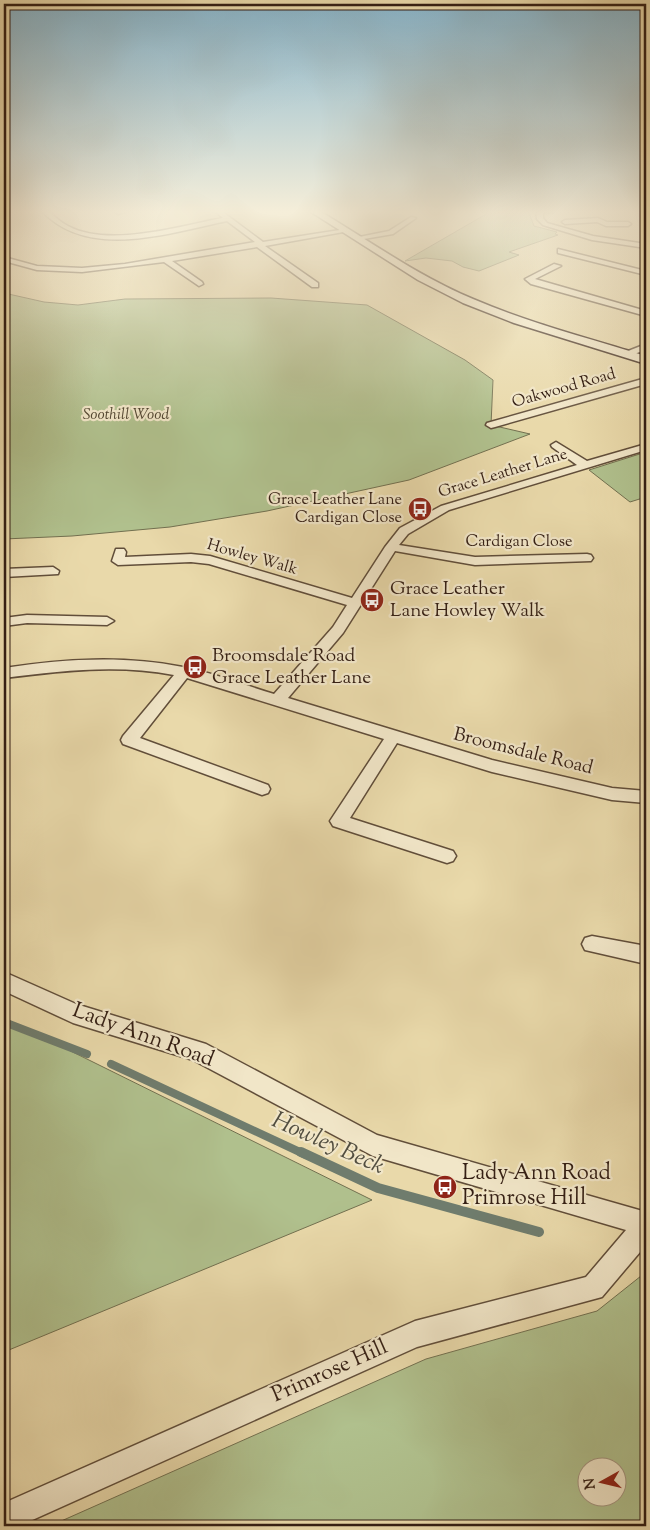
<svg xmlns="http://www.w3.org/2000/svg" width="650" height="1530" viewBox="0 0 650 1530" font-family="'Sorts Mill Goudy',serif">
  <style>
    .green { fill: #b0c08d; stroke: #727050; fill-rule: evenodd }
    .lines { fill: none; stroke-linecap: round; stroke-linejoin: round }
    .stream-far1 { stroke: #6f7c6d; stroke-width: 8 }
    .stream { stroke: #6f7c6d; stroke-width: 10 }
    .minor-casing { stroke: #614e3a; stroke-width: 3 }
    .secondary-casing { stroke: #341f14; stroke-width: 3 }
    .minor { fill: #f1e6c8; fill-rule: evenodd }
    .secondary { fill: #f1e6c8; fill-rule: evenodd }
    .labels { text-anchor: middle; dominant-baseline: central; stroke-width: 4.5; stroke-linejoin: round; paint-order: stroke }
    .far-street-label { font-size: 16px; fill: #341f14; stroke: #f1e6c8 }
    .far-park-label { font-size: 16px; font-style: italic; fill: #534732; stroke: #f1e6c8 }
    .far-poi-label { font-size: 16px; fill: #341f14; stroke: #f1e6c8; text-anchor: end }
    .poi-label { font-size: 19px; fill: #341f14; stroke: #f1e6c8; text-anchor: start }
    .street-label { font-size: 19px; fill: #341f14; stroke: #f1e6c8 }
    .near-street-label { font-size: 22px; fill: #341f14; stroke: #f1e6c8 }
    .near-poi-label { font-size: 22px; fill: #341f14; stroke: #f1e6c8; text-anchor: start }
    .near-water-label { font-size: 24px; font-style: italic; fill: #524e40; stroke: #f1e6c8 }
  </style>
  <rect width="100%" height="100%" fill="#e9d9aa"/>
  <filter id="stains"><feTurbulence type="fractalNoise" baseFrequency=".004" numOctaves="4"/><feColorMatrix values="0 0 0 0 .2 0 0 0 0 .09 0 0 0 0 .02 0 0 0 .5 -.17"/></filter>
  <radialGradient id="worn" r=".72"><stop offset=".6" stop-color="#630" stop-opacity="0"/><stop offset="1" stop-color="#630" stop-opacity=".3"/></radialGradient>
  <!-- green -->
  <path class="green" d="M476,210H528L534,226L557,232L555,234L558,235L509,252L519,255L479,271L463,267L452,261L426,258L405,261L488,213Z
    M4,293L44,302L78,305L125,299L271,298L367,305L465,360L493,380L491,425L530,434L409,480L267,511L170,527L72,536L4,539Z
    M646,452V497L630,502L589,470Z
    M4,1018L372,1200L4,1352Z
    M646,1272V1524L640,1526H50L426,1359L597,1311ZM588,1468H618V1498H588Z"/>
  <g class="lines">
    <!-- stream-far1 -->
    <path class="stream-far1" d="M4,1022L87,1054
      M111,1064L304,1154"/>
    <!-- stream -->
    <path class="stream" d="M301,1152L378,1188L539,1232"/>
    <!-- minor casing -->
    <g class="minor-casing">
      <path id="minor" d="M41,210H47C54,216 60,222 68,226C109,248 179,226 223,218L216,212V210H220L263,242L346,229L349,231L265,246L318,283V287H312L257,247L172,261L202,282L203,284L199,286L164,262L82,272L37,270L4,261V257L37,266L82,268L125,264L255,242L227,221C169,233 87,261 41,210Z
        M120,210H133L118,214L115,212Z
        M536,210H556L553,212H543V218L547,223L593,236L646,244V248L592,240L543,225L537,219Z
        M411,217L416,218L393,234L358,240L354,238L389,231Z
        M598,218L607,222H628L631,224L628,226H606L597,222L565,224L562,222L565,220Z
        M558,249L646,271V275L558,253Z
        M554,264L561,266L535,279L646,311V316L531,284L525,279Z
        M646,344V350L628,356L623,353Z
        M646,378V384L495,427L491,428L486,425L487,423Z
        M556,442L587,461L646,444V450L449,510L408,534L399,545L475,557L587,554L591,555L593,558L591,561L475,565L395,551L343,633L288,698L492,760L612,788L646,791V803L612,800L492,772L397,743L350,818L453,851L456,856L453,861L447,863L333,826L330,821L384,739L187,678L140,738L268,785L270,789L268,793L262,795L123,744L121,740L123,736L174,675C116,664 61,671 4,678V668C63,659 123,655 183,667C214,673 244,685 274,694L333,627L347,605L209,564L191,562L118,565L112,561L116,549H124L126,552L125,557L191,554L210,556L352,598L385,547L400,528L441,506L577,465L552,447L551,445Z
        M53,567L59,571L58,574L4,577V569Z
        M27,615L107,617L114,621L107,625L27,623L4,626V618Z
        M592,936L646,946V964L585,950L582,944L585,938Z
        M4,972L76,1004L206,1044L377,1135L646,1212V1245L602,1297L417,1347L19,1526H4V1503L415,1321L586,1277L626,1230L373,1156L193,1060L73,1023L4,991Z"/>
    </g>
    <!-- secondary casing -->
    <g class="secondary-casing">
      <path id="secondary" d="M308,210H318C368,240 418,276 473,299C529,323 588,338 646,356V364L514,323L463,303L418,280Z"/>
    </g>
    <!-- minor -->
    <use href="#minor" class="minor"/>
    <!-- secondary -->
    <use href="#secondary" class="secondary"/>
  </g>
  <!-- sky -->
  <linearGradient id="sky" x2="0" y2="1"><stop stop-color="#87b6ce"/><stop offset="0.5" stop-color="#f5eed9"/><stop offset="1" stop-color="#f5eed9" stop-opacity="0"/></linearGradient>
  <rect width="650" height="424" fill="url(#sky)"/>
  <!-- icons -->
  <defs>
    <g id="bus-disc" transform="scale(1.25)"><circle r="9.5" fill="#8f2418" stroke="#f1e6c8"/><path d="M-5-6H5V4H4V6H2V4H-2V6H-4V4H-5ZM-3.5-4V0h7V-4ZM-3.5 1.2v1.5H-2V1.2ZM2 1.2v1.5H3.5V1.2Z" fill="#fff"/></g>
  </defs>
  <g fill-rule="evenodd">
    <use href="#bus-disc" x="420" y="509"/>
    <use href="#bus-disc" x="372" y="600"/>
    <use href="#bus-disc" x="195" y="667"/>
    <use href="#bus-disc" x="445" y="1187"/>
  </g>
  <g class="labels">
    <!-- far-street labels -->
    <g class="far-street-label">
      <text transform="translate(564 389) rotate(-16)">Oakwood Road</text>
      <text transform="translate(503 474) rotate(-17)">Grace Leather Lane</text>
      <text x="519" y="542">Cardigan Close</text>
      <text transform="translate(252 558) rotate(16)">Howley Walk</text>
    </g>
    <!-- far-park labels -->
    <g class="far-park-label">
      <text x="126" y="415">Soothill Wood</text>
    </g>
    <!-- far-poi labels -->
    <g class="far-poi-label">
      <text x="402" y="500">Grace Leather Lane<tspan x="402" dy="18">Cardigan Close</tspan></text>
    </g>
    <!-- poi labels -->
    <g class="poi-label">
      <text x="390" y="589">Grace Leather<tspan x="390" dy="22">Lane Howley Walk</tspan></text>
      <text x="212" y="656">Broomsdale Road<tspan x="212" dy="22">Grace Leather Lane</tspan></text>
    </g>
    <!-- street labels -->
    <g class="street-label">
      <text transform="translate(523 752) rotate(14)">Broomsdale Road</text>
    </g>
    <!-- near-street labels -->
    <g class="near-street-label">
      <text transform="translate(143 1036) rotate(20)">Lady Ann Road</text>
      <text transform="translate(330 1372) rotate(-24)">Primrose Hill</text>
    </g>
    <!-- near-poi labels -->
    <g class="near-poi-label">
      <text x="462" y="1174">Lady Ann Road<tspan x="462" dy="25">Primrose Hill</tspan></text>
    </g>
    <!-- near-water labels -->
    <g class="near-water-label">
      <text transform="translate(328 1144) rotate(24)">Howley Beck</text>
    </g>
  </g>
  <!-- margin -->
  <rect width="650" height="1530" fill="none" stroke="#e9d9aa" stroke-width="20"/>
  <rect x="5" y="5" width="640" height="1520" fill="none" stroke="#341f14" stroke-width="2.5"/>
  <rect x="10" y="10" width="630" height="1510" fill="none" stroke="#341f14"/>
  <!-- north arrow -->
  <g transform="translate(602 1482) rotate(262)"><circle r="24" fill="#f1e6c8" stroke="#a59680"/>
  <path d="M0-4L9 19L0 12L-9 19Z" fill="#8f2418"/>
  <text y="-8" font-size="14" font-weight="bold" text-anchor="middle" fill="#341f14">N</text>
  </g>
  <rect width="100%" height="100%" filter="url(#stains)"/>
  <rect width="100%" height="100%" fill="url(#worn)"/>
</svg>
